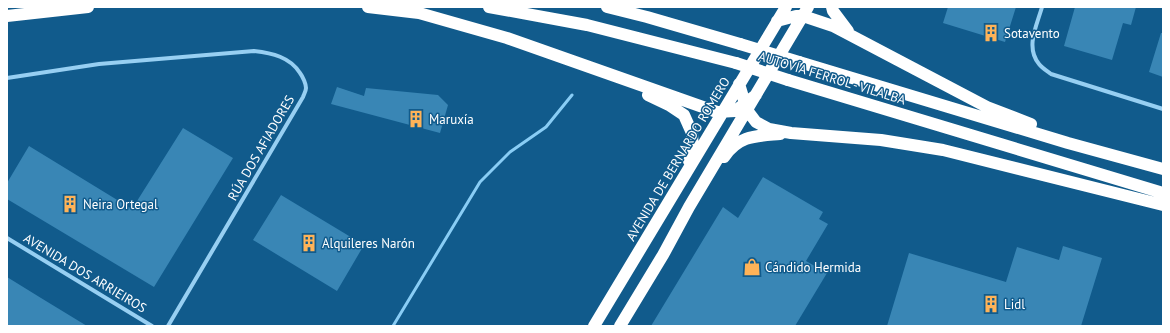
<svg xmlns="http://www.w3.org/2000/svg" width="1170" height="333" viewBox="0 0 1170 333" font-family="'PT Sans',sans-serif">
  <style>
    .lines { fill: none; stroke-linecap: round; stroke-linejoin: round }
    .stream { stroke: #89cdf5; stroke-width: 3 }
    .building { fill: #3986b5 }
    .street { stroke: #97cff2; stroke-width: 4 }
    .highway { stroke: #fff; stroke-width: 12 }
    .highway-bridge { stroke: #fff; stroke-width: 12 }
    .labels { text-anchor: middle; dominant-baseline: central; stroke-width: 3; stroke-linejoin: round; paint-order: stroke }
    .poi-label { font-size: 13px; fill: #fff; stroke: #115b8c; text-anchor: start }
    .street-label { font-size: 13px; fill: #fff; stroke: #115b8c }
  </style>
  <rect width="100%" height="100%" fill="#115b8c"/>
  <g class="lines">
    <!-- stream -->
    <path class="stream" d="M393,326L480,182L510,152L546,127L572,95"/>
  </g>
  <!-- building -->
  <path class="building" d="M948,7H1016L1005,42L943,23Z
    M1075,7H1136L1131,25L1123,23L1112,60L1064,46Z
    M1161,33H1163V77L1149,72Z
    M337,87L364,96L366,88L438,95L448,105L440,133L331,104Z
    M183,128L233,158L154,287L7,199V183L29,146L132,209Z
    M763,177L823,212L819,219L828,224L806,261L827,273L795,326H651L723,207L738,218Z
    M281,195L364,245L337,291L253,240Z
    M1063,246L1102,258L1081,326H887L909,253L1006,282L1017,247L1059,260Z
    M7,277L41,298L87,326H7Z"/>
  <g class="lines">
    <!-- street -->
    <path class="street" d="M1042,7C1037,25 1025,47 1039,64C1042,68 1047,71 1051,74L1163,109
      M7,78L99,64L254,51C272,53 290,57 300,73C303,77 306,84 306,88C306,91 304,94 303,97L168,326
      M7,238L152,326"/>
    <!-- highway -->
    <path class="highway" d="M368,7L419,13L507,38L717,112L735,111L756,95
      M489,7L587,25L736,63
      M607,7L647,17L740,44
      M832,7L833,11L848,31
      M7,16L88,7
      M777,21L796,16H803L833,26L987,107L1031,124
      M799,62L1068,143L1163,169
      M788,80L1163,193
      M739,84L747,110L756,122L769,129L791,133L881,140L943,150L1163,205
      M648,95L669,105L684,115L692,133L693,152L689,161
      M724,157C739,135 756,136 780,134
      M594,326L786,7
      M620,326L663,255L689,207L808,7"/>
    <!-- highway-bridge -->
    <path class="highway-bridge" d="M740,44L799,62
      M736,63L788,80"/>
  </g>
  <!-- icons -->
  <defs>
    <g id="building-bare" transform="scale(1.38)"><path d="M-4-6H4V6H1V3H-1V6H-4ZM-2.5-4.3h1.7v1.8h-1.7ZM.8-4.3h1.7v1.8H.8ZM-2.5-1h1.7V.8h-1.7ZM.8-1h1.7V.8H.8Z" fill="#ffb358" stroke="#115b8c" stroke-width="2.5" paint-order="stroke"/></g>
    <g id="shop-bare" transform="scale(1.38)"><path d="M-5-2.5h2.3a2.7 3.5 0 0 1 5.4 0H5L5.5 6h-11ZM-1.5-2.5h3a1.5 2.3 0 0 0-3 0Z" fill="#ffb358" stroke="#115b8c" stroke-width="2.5" paint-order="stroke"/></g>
  </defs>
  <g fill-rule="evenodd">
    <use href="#building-bare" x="991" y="33"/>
    <use href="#building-bare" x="416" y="119"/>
    <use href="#building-bare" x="70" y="204"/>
    <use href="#building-bare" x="309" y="243"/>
    <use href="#shop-bare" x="752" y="267"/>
    <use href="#building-bare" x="991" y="304"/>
  </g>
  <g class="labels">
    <!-- poi labels -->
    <g class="poi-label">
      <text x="1004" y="33">Sotavento</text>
      <text x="429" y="119">Maruxía</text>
      <text x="83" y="204">Neira Ortegal</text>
      <text x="322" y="243">Alquileres Narón</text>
      <text x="765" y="267">Cándido Hermida</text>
      <text x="1004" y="304">Lidl</text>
    </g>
    <!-- street labels -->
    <g class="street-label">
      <text transform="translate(832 78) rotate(17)">AUTOVÍA FERROL - VILALBA</text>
      <text transform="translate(261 148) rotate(-60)">RÚA DOS AFIADORES</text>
      <text transform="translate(678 159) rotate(-59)">AVENIDA DE BERNARDO ROMERO</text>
      <text transform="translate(85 273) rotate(31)">AVENIDA DOS ARRIEIROS</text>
    </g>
  </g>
  <!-- border -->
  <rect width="1170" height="333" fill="none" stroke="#ffffff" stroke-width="16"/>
</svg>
